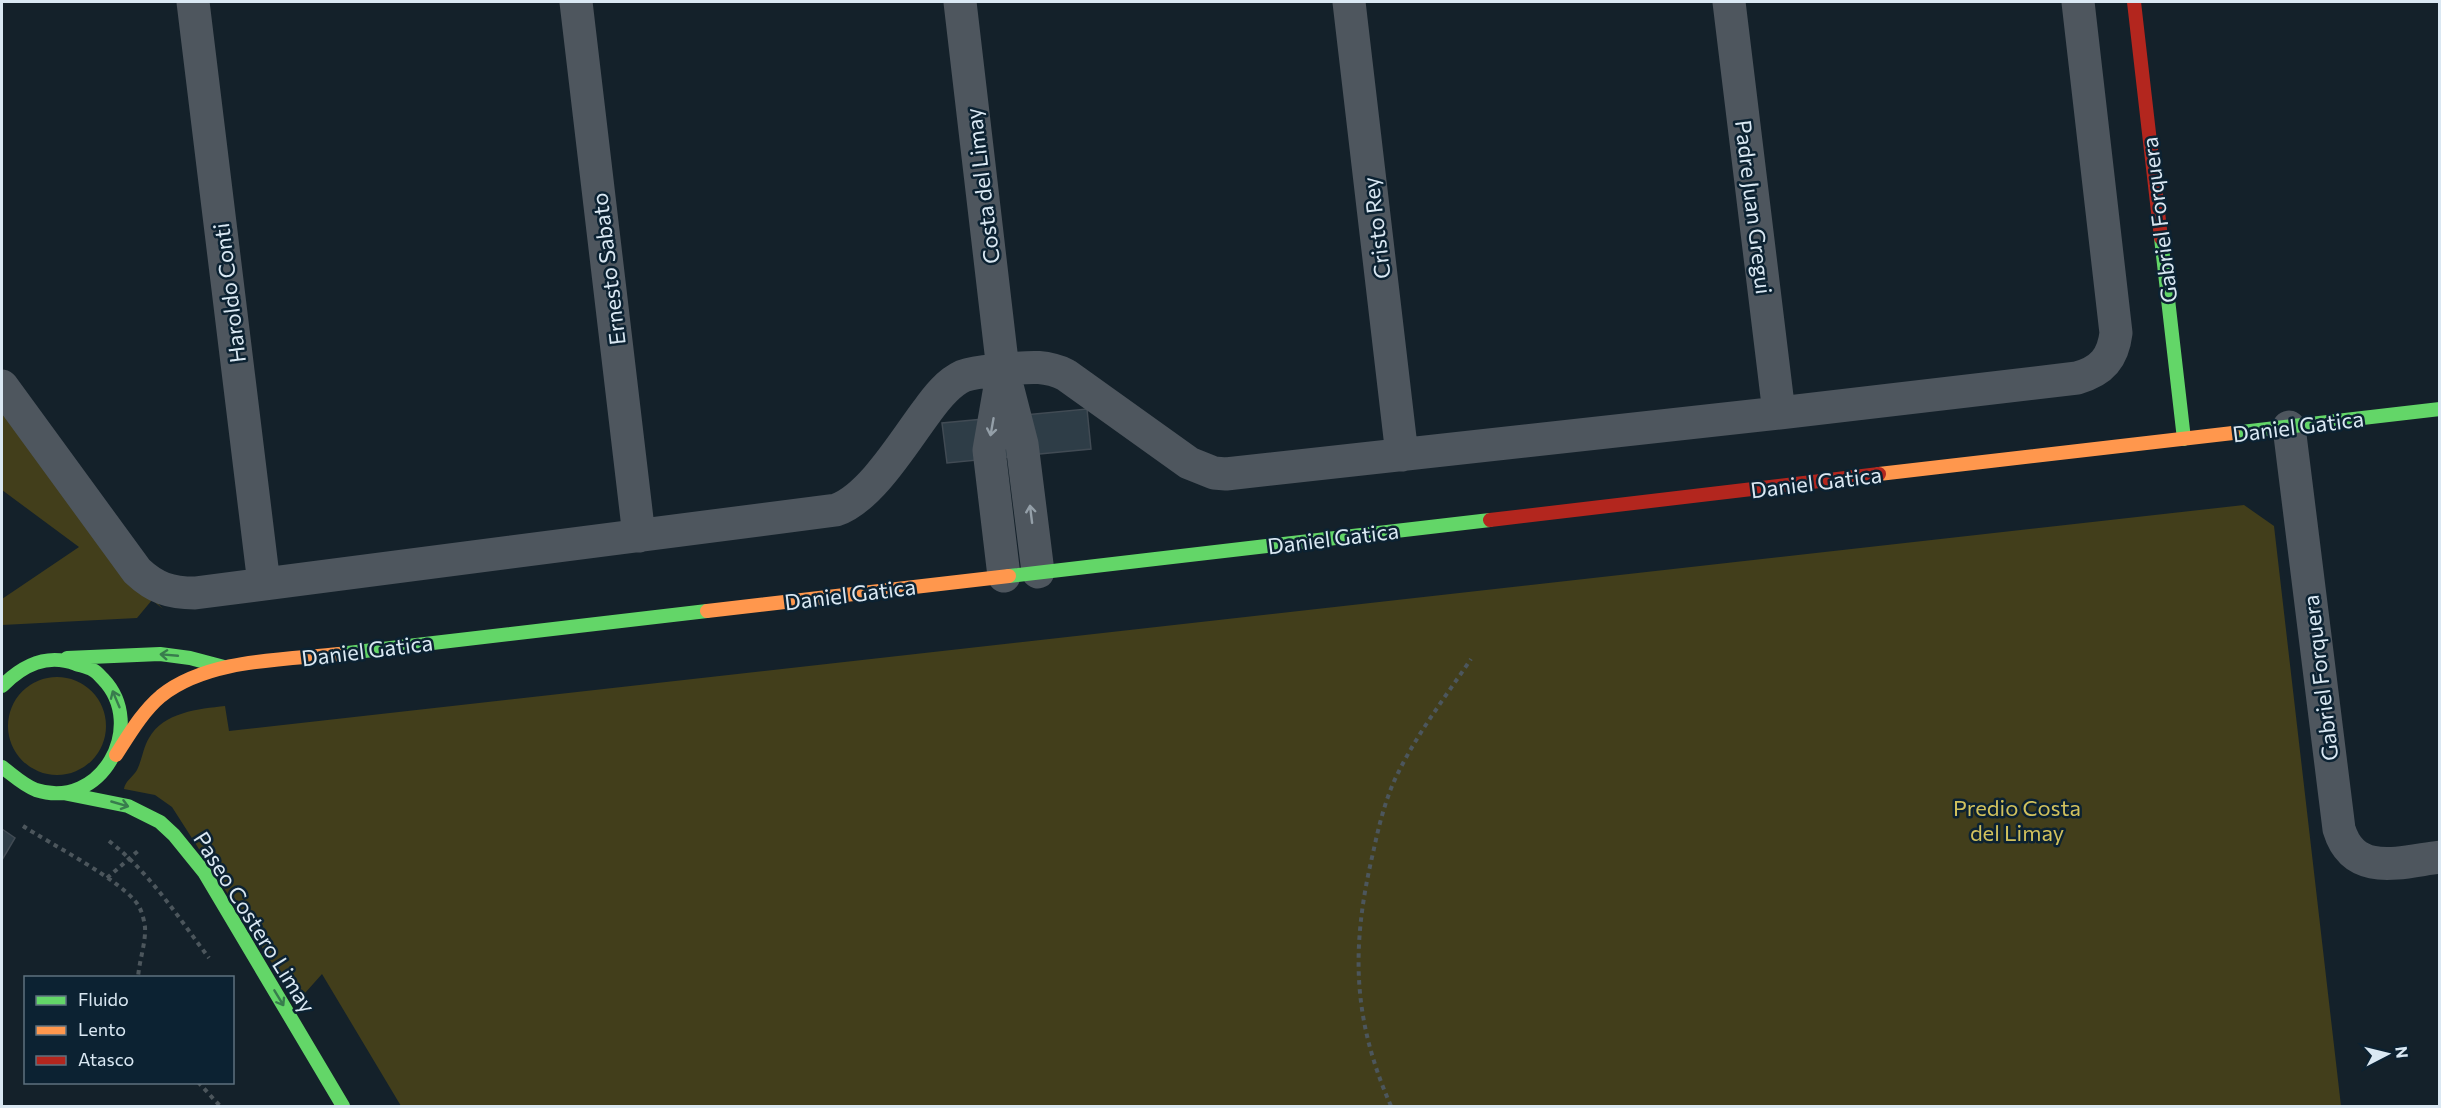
<svg xmlns="http://www.w3.org/2000/svg" width="2441" height="1108" viewBox="0 0 2441 1108" font-family="Commissioner,sans-serif">
  <style>
    .green { fill: #423e1b }
    .building { fill: #2e3d47; stroke: #414b54; stroke-width: 1.5 }
    .lines { fill: none; stroke-linecap: round; stroke-linejoin: round }
    .path { stroke: #4c565c; stroke-width: 4; stroke-dasharray: 4.5 4.5; stroke-linecap: butt }
    .street { stroke: #4e565e; stroke-width: 33 }
    .fast { stroke: #63d668; stroke-width: 14 }
    .slow { stroke: #ff974d; stroke-width: 14 }
    .jam { stroke: #b3261e; stroke-width: 14 }
    .oneway { stroke: #949fa8 }
    .oneway2 { stroke: #387c4d }
    .labels { text-anchor: middle; dominant-baseline: central; stroke-width: 5; stroke-linejoin: round; paint-order: stroke }
    .street-label { font-size: 22px; fill: #dae8f3; stroke: #0c2232 }
    .park-label { font-size: 22px; fill: #d1c15d; stroke: #0c2232 }
  </style>
  <rect width="100%" height="100%" fill="#14212a"/>
  <!-- green -->
  <path class="green" d="M2,406L112,555L163,609L152,600L137,618L2,625V599L79,547L2,490Z
    M2244,505L2274,526L2341,1106H401L322,974L297,1002L172,807L155,795L124,789C125,781 133,777 137,770C142,760 143,748 149,738C163,712 199,709 225,706L229,731Z
    M8 726a49 49 0 1 1 98 0a49 49 0 1 1-98 0Z"/>
  <!-- building -->
  <path class="building" d="M1087,409L1091,449L947,463L942,423Z
    M2,829L15,838L2,860Z"/>
  <g class="lines">
    <!-- path -->
    <path class="path" d="M23,826C49,843 123,881 138,905C142,911 144,920 145,927C146,943 139,961 138,978
      M109,841C150,873 178,917 209,958
      M107,878L138,851
      M198,1082L220,1106
      M1391,1106C1352,1018 1351,946 1373,853C1379,825 1386,796 1399,771C1419,731 1446,696 1471,659"/>
    <!-- street -->
    <path class="street" d="M193,2L264,584
      M576,2L639,536
      M960,2L1003,370L1022,444L1038,572
      M1349,2L1402,455
      M1729,2L1779,413
      M1002,375L989,450L1004,576
      M2,386L137,571C155,588 170,593 195,593L836,510C871,498 905,440 927,411C937,397 948,383 963,376C977,371 994,371 1008,369C1030,367 1046,365 1066,375L1189,463L1214,473L1226,474L1779,413L2077,378C2102,371 2113,358 2116,333L2078,2
      M2289,427L2339,829C2354,878 2400,862 2440,857"/>
    <!-- fast -->
    <path class="fast" d="M2161,238L2184,439
      M2233,433L2440,409
      M1009,576L1490,520
      M339,654L707,611
      M67,658L160,654L190,658L224,667
      M2,686C23,665 47,653 76,664C82,666 88,667 93,670C97,672 100,676 103,679C148,726 101,811 36,790C23,785 13,775 2,767
      M63,793L128,806L160,822L174,835L204,872L343,1106"/>
    <!-- slow -->
    <path class="slow" d="M1879,474L2233,433
      M707,611L1009,576
      M116,755C129,735 142,712 161,696C207,659 282,660 339,654"/>
    <!-- jam -->
    <path class="jam" d="M2134,2L2161,238
      M1490,520L1879,474"/>
  </g>
  <!-- one-way arrows -->
  <defs><path id="oneway-shaft" d="M-6 0H5M1.5-3L5.5 0L1.5 3" fill="none" stroke-width="1.6" stroke-linecap="round" stroke-linejoin="round" transform="scale(1.5)"/></defs>
  <g class="oneway">
    <use href="#oneway-shaft" transform="translate(992 427) rotate(100)"/>
    <use href="#oneway-shaft" transform="translate(1031 514) rotate(-97)"/>
  </g>
  <g class="oneway2">
    <use href="#oneway-shaft" transform="translate(169 655) rotate(-175)"/>
    <use href="#oneway-shaft" transform="translate(116 699) rotate(-113)"/>
    <use href="#oneway-shaft" transform="translate(120 804) rotate(16)"/>
    <use href="#oneway-shaft" transform="translate(279 998) rotate(59)"/>
  </g>
  <g class="labels">
    <!-- street labels -->
    <g class="street-label">
      <text transform="translate(982 186) rotate(-97)">Costa del Limay</text>
      <text transform="translate(1754 207) rotate(83)">Padre Juan Gregui</text>
      <text transform="translate(2159 220) rotate(-97)">Gabriel Forquera</text>
      <text transform="translate(1376 228) rotate(-97)">Cristo Rey</text>
      <text transform="translate(608 269) rotate(-97)">Ernesto Sabato</text>
      <text transform="translate(229 293) rotate(-97)">Haroldo Conti</text>
      <text transform="translate(2298 426) rotate(-7)">Daniel Gatica</text>
      <text transform="translate(1816 482) rotate(-7)">Daniel Gatica</text>
      <text transform="translate(1333 538) rotate(-7)">Daniel Gatica</text>
      <text transform="translate(850 594) rotate(-7)">Daniel Gatica</text>
      <text transform="translate(367 650) rotate(-7)">Daniel Gatica</text>
      <text transform="translate(2320 678) rotate(-97)">Gabriel Forquera</text>
      <text transform="translate(255 922) rotate(58)">Paseo Costero Limay</text>
    </g>
    <!-- park labels -->
    <g class="park-label">
      <text x="2017" y="807">Predio Costa<tspan x="2017" dy="25">del Limay</tspan></text>
    </g>
  </g>
  <!-- border -->
  <rect width="2441" height="1108" fill="none" stroke="#dae8f3" stroke-width="6"/>
  <!-- legend -->
  <rect x="24" y="976" width="210" height="108" fill="#0c2232" stroke="#5e717f" stroke-width="1.5"/>
  <rect x="36" y="996" width="30" height="9" fill="#63d668" stroke="#5e717f" stroke-width="1.5"/>
  <text x="78" y="1006" font-size="18" fill="#dae8f3">Fluido</text>
  <rect x="36" y="1026" width="30" height="9" fill="#ff974d" stroke="#5e717f" stroke-width="1.5"/>
  <text x="78" y="1036" font-size="18" fill="#dae8f3">Lento</text>
  <rect x="36" y="1056" width="30" height="9" fill="#b3261e" stroke="#5e717f" stroke-width="1.5"/>
  <text x="78" y="1066" font-size="18" fill="#dae8f3">Atasco</text>
  <!-- north arrow -->
  <g transform="translate(2387 1054) rotate(83)" stroke="#0c2232" stroke-width="4.5" paint-order="stroke">
  <path d="M0-4.5L10 22L0 15L-10 22Z" fill="#dae8f3"/>
  <text y="-9" font-size="16" font-weight="bold" text-anchor="middle" fill="#dae8f3">N</text>
  </g>
</svg>
